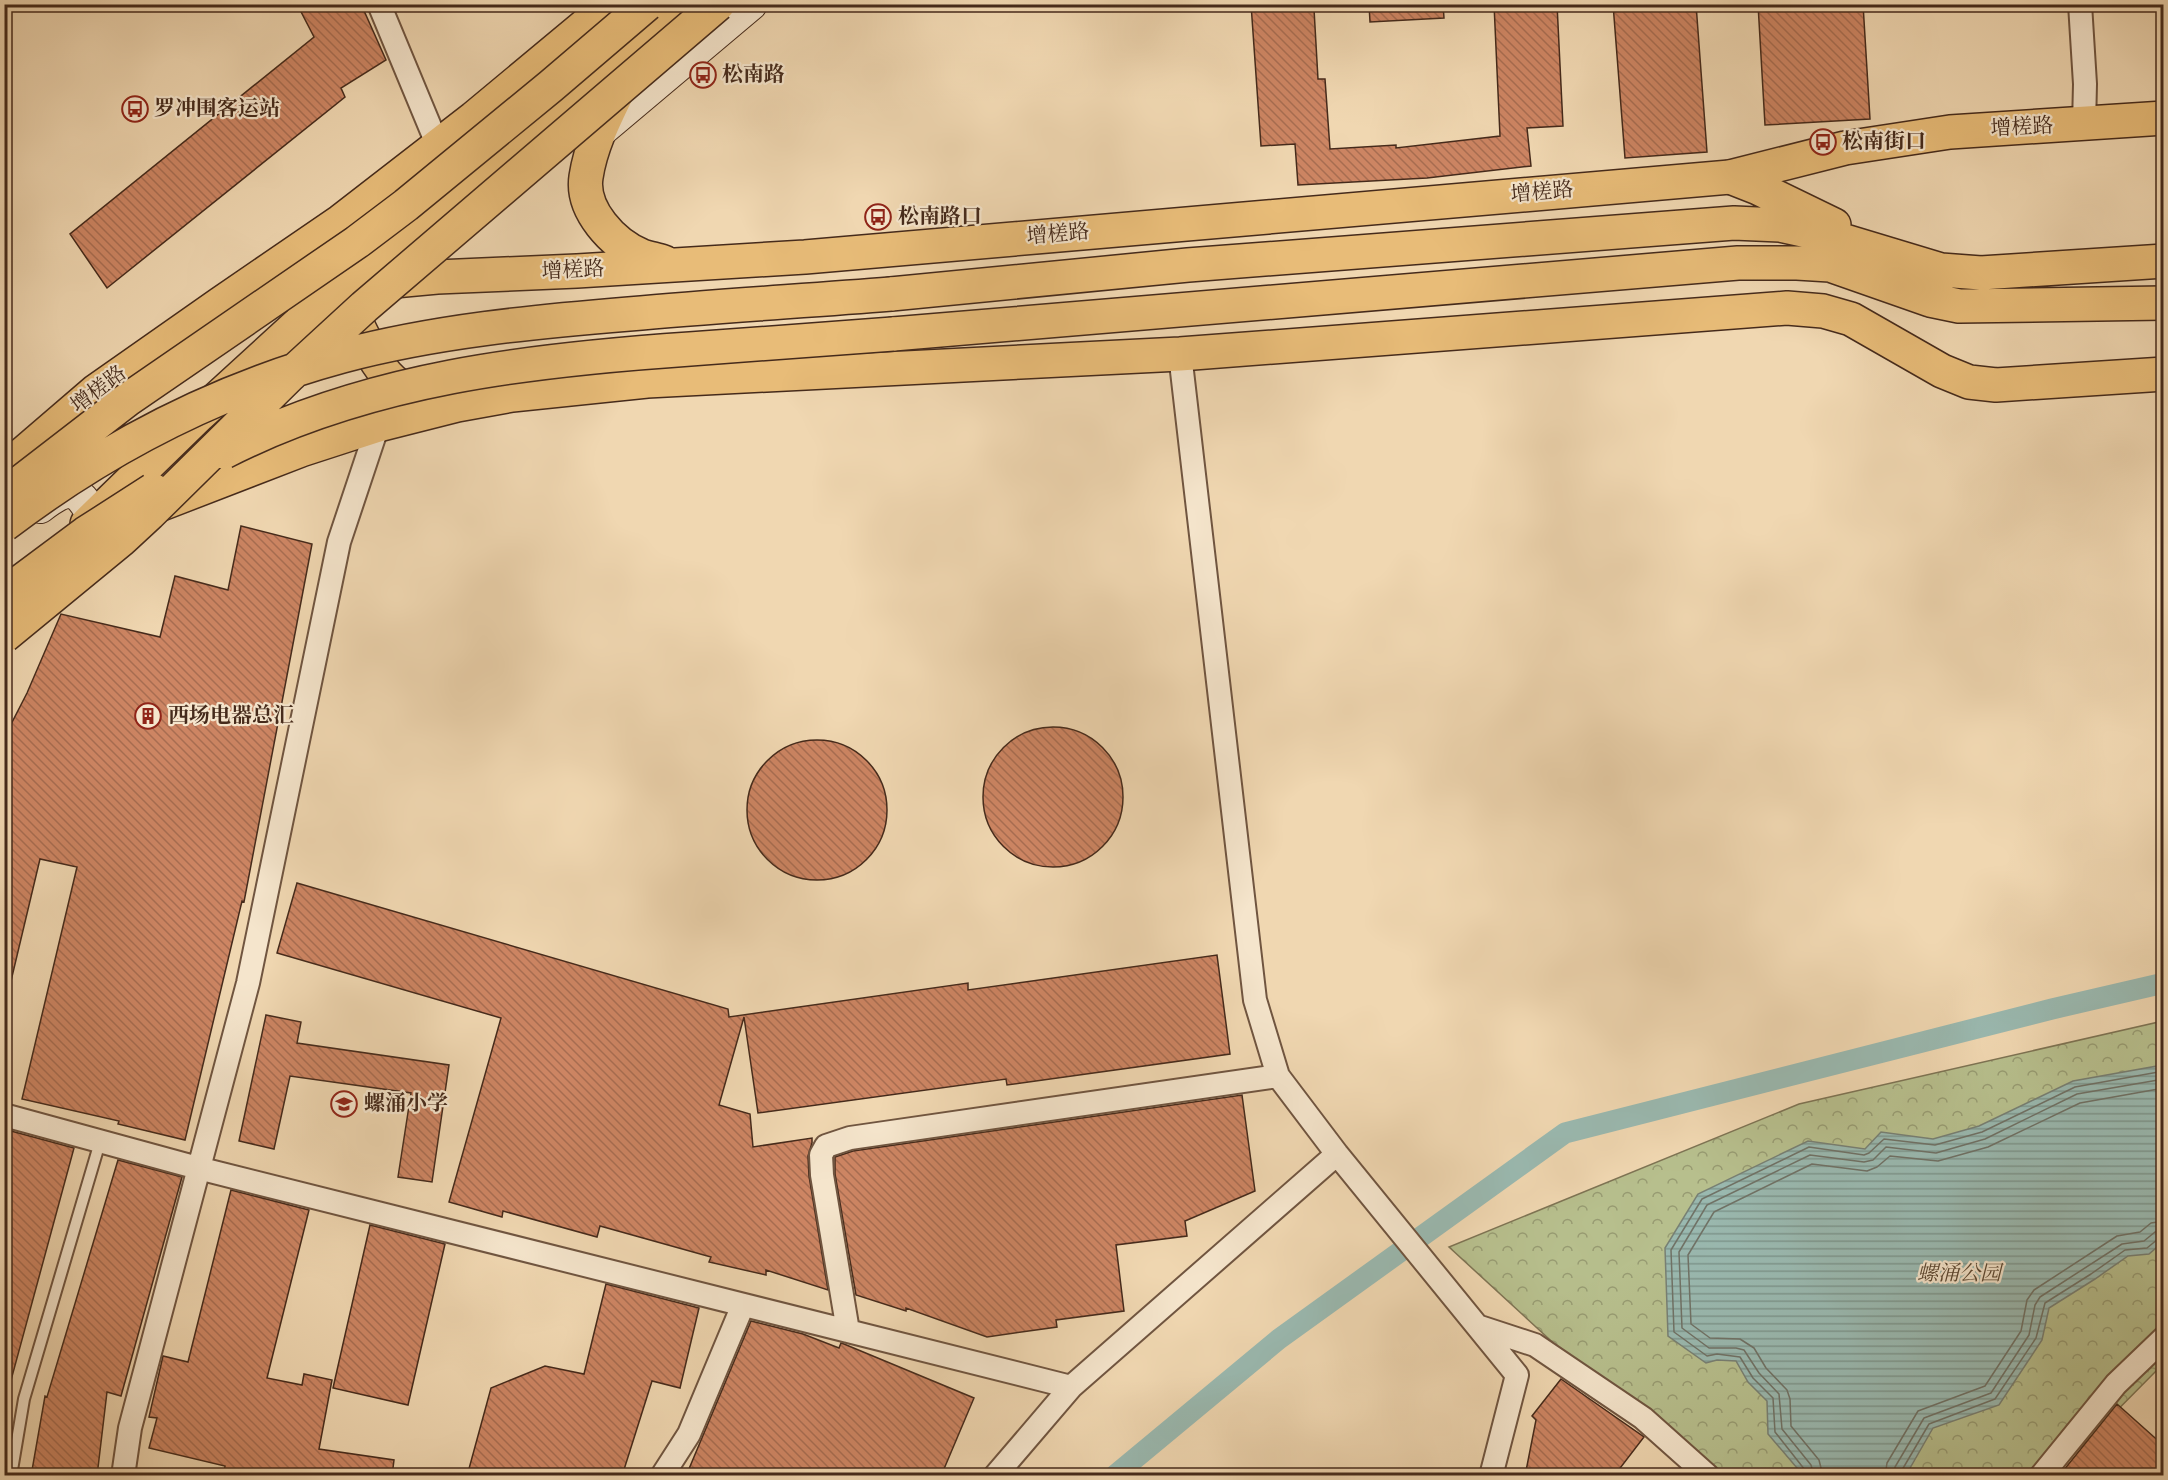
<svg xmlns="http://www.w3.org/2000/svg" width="2168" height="1480" viewBox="0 0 2168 1480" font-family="Vollkorn,'Noto Serif SC',serif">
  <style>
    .park { fill: url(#park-crowns); stroke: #7e7454; stroke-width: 1.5 }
    .water { fill: url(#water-rules); stroke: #788074; stroke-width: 1.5 }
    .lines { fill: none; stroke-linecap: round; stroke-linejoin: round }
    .shore { stroke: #707266; stroke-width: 1.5 }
    .canal { stroke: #9ab9b0; stroke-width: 21 }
    .building { fill: url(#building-back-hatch); stroke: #452a1b; stroke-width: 1.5 }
    .lane-casing { stroke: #705540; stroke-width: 14 }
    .street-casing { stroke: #705540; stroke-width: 26 }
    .secondary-casing { stroke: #452a1b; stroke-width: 34 }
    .primary-casing { stroke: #452a1b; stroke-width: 36 }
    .highway-casing { stroke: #452a1b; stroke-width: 36 }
    .lane { stroke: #f5e5cc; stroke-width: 10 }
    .street { stroke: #f5e5cc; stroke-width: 22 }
    .secondary { stroke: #f5e5cc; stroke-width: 32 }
    .primary { stroke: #e8bc78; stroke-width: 33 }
    .highway { stroke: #e8bc78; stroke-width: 33 }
    .highway-bridge-casing { stroke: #452a1b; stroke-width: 36; stroke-linecap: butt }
    .highway-bridge { stroke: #e8bc78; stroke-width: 33 }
    .labels { text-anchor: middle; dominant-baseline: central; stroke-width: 4.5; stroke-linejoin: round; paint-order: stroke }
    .poi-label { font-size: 21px; font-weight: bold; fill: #452a1b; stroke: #f5e5cc; text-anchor: start }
    .street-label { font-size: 21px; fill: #452a1b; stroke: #f5e5cc }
    .park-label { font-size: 21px; font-style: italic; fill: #5c4832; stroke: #f5e5cc }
  </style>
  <defs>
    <pattern id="park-crowns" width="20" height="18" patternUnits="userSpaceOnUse" patternTransform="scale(1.5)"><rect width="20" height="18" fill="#b7bf8d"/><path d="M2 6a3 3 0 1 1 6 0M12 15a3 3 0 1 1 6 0" fill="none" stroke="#979b72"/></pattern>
    <pattern id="water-rules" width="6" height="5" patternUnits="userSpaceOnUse" patternTransform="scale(1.5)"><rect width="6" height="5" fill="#9ab9b0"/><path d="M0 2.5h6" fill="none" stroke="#7f978e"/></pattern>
    <pattern id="building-back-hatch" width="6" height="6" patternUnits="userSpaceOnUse" patternTransform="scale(1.5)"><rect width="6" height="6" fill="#cd8563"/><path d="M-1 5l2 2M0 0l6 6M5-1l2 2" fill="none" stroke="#a86d51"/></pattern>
  </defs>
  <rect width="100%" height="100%" fill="#f0d7b1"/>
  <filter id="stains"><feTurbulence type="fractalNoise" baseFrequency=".00333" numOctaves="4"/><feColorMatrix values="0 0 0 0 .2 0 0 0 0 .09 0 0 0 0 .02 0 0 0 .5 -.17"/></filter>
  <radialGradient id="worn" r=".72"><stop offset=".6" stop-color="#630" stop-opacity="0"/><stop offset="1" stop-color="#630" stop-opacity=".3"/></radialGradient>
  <!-- park -->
  <path class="park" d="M2163,1021V1364L2053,1475H1697L1449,1247L1799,1104Z"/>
  <!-- water -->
  <path class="water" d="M2163,1065V1242L2149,1254L2128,1256L2095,1279L2049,1308L2042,1340L1999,1405L1933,1428L1906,1475H1803L1768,1434L1767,1401L1748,1382L1736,1361L1717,1360L1706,1363L1668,1336L1665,1248L1698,1194L1808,1141L1865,1149L1881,1132L1933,1139L1979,1126L2073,1081Z"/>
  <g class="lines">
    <!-- shore -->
    <path class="shore" d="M1806,1476L1805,1470L1775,1432L1773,1398L1753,1378L1740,1357L1717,1354L1707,1356L1674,1332L1671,1250L1702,1199L1809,1147L1864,1155L1869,1153L1884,1139L1935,1145L1982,1132L2075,1087L2164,1071
      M1814,1476L1811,1465L1782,1429L1779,1394L1759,1373L1744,1350L1736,1348H1709L1682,1328L1679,1252L1707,1205L1810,1155L1864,1162L1873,1160L1886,1147L1936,1153L1985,1139L2077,1094L2164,1079
      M1823,1476L1819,1460L1791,1426L1790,1399L1787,1390L1766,1368L1754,1348L1740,1339L1710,1338L1691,1324L1688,1255L1714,1212L1812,1164L1867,1171L1877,1167L1890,1156L1938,1161L1988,1147L2080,1103L2164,1088
      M1885,1476L1887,1463L1918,1411L1985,1386L2021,1331L2027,1300L2034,1290L2117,1236L2140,1232L2151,1223L2164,1221
      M1894,1476L1895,1467L1924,1418L1991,1393L2029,1335L2035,1305L2040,1297L2122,1244L2144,1241L2155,1232L2164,1230
      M1901,1476L1902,1470L1929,1424L1995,1399L2036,1338L2045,1303L2091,1274L2125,1250L2147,1248L2158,1239L2164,1238"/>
    <!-- canal -->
    <path class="canal" d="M1114,1476L1279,1339L1565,1133L2052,1009L2164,983"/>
  </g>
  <!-- building -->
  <path class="building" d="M297,4H361L386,60L341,88L345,97L107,288L70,234L314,37Z
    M1251,4H1279L1280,11L1314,9L1318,79H1325L1330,149L1396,145V148L1500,136L1494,4H1557L1563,126L1527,128L1531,166L1427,178L1298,185L1295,144L1261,146Z
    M1369,4H1443L1444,18L1370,22Z
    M1613,4H1696L1707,152L1625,158Z
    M1758,4H1863L1870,119L1765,125Z
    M241,526L312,544L244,902L242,901L185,1140L118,1124L119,1121L22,1099L77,867L40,859L11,981L4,980V738L27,693L61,614L160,637L175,576L228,590Z
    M983 797a70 70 0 1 1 140 0a70 70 0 1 1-140 0Z
    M747 810a70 70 0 1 1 140 0a70 70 0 1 1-140 0Z
    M297,883L728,1009L729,1017L968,983V990L1217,955L1230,1054L1007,1085L1006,1079L758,1113L744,1017L719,1105L750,1114L753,1147L812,1138V1143L808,1156L809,1176L828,1290L766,1270V1275L709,1262L711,1257L600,1226L597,1237L503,1211L502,1217L449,1202L501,1018L277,953Z
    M266,1015L301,1022L297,1043L449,1065L432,1182L398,1177L411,1093L290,1076L274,1149L239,1141Z
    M1242,1095L1255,1191L1185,1221L1187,1236L1116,1245L1124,1311L1056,1320L1057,1327L987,1337L906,1308V1311L856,1295L835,1174V1157L853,1151Z
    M11,1131L74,1148L10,1384L4,1383V1152Z
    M118,1160L182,1177L121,1396L107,1392L97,1476H31L45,1396L47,1397Z
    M231,1190L309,1210L267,1378L302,1385L304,1374L332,1380L319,1449L394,1460L392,1476H223L225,1466L149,1448L157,1418L149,1417L163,1356L188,1362Z
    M370,1225L445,1244L408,1405L333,1388Z
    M606,1284L699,1308L680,1388L652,1381L622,1476H467L491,1388L545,1366L584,1374Z
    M751,1321L803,1334L839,1348L841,1343L844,1344L974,1398L941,1476H686Z
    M1561,1379L1644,1437L1614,1476H1525L1536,1420L1532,1416Z
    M2117,1404L2163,1445V1476H2059Z"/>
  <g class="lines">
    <!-- lane casing -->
    <g class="lane-casing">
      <path id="lane" d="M11,1476L24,1399L100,1142"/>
    </g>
    <!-- street casing -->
    <g class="street-casing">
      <path id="street" d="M379,4L438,146
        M2080,4L2085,84L2084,125
        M1180,354L1255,1000L1278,1076L1337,1154L1517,1375L1491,1476
        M4,1115L198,1168L1071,1387
        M1480,1327L1535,1345L1643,1418L1708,1476
        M848,1331L822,1175L821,1155L826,1146L850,1138L1278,1076
        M123,1476L130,1428L248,983L339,542L378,425
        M662,1476L689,1434L743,1305
        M995,1476L1071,1387L1337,1154
        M2041,1476L2116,1384L2164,1338"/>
    </g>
    <!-- secondary casing -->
    <g class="secondary-casing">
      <path id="secondary" d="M599,132L751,4
        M40,507C67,486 78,485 93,517"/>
    </g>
    <!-- primary casing -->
    <g class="primary-casing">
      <path id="primary" d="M621,85C607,114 591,144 586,177C581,210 613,244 642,256C649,258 657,260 664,262
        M220,304L340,286L437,277L577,271L805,257L1730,177L1845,148L1950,132L2164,118
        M358,326C368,346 379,372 398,385C406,391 416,392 425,395
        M4,470L96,391L220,304L341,221L474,118L611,4
        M156,506L301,450L378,425L457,405L512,395L647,381L1180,354L1787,308L1823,311L1851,319L1942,371L1969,382L1996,385L2164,374
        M87,524L199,415L340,286L463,188L680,4"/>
    </g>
    <!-- highway casing -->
    <g class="highway-casing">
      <path id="highway" d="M1730,177L1758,188L1834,225
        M891,294L1188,265L1734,223L1780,225L1825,235L1941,270L1981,273L2164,261
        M893,334L1738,263H1797L1830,265L1930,300L1959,306L2164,303"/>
    </g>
    <!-- lane -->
    <use href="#lane" class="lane"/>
    <!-- street -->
    <use href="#street" class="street"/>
    <!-- secondary -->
    <use href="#secondary" class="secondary"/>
    <!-- primary -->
    <use href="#primary" class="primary"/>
    <!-- highway -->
    <use href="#highway" class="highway"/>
    <!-- highway-bridge casing -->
    <g class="highway-bridge-casing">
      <path id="highway-bridge" d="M224,452C369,378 530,360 690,349C758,344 826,339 893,334
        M4,495L127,400L357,242L406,205L551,86L647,4
        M4,525C105,448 220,389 342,356C436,331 533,322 629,314C716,306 804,301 891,294
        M4,594L86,533L153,490
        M4,636L122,539L149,514L290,375L364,307L718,4"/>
    </g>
    <!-- highway-bridge -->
    <use href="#highway-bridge" class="highway-bridge"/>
  </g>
  <!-- icons -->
  <defs>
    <g id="bus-ring" transform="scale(1.35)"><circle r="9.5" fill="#f5e5cc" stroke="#8f2418" stroke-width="1.5"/><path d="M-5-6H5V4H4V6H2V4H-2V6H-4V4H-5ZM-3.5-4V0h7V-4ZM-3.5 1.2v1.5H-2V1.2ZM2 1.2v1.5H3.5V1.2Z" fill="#8f2418"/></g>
    <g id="building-ring" transform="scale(1.35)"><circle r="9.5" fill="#f5e5cc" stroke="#8f2418" stroke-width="1.5"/><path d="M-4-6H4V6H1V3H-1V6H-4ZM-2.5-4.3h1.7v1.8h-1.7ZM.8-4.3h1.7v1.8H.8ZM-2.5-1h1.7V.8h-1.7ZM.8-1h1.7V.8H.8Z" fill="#8f2418"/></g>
    <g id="school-ring" transform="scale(1.35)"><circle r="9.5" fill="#f5e5cc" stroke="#8f2418" stroke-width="1.5"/><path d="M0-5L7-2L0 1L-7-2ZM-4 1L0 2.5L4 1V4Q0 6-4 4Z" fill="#8f2418"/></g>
  </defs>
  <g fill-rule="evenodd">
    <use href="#bus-ring" x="703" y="75"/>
    <use href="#bus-ring" x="135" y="109"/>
    <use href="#bus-ring" x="1823" y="142"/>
    <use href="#bus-ring" x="878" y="217"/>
    <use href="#building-ring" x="148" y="716"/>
    <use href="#school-ring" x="344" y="1104"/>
  </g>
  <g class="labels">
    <!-- poi labels -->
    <g class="poi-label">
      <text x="722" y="75">松南路</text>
      <text x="154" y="109">罗冲围客运站</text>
      <text x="1842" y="142">松南街口</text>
      <text x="898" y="217">松南路口</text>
      <text x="168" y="716">西场电器总汇</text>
      <text x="364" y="1104">螺涌小学</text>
    </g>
    <!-- street labels -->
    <g class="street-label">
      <text transform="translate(2022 128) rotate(-3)">增槎路</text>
      <text transform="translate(1542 193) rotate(-5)">增槎路</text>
      <text transform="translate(1058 235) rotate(-5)">增槎路</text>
      <text transform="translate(573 271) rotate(-3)">增槎路</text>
      <text transform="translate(99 390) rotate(-37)">增槎路</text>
    </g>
    <!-- park labels -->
    <g class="park-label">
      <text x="1959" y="1274">螺涌公园</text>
    </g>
  </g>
  <!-- margin -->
  <rect width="2168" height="1480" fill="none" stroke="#f0d7b1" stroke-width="24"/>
  <rect x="6" y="6" width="2156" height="1468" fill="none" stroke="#452a1b" stroke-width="3"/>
  <rect x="12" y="12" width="2144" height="1456" fill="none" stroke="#452a1b" stroke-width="1.5"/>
  <rect width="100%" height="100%" filter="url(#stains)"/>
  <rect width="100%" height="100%" fill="url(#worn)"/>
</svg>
